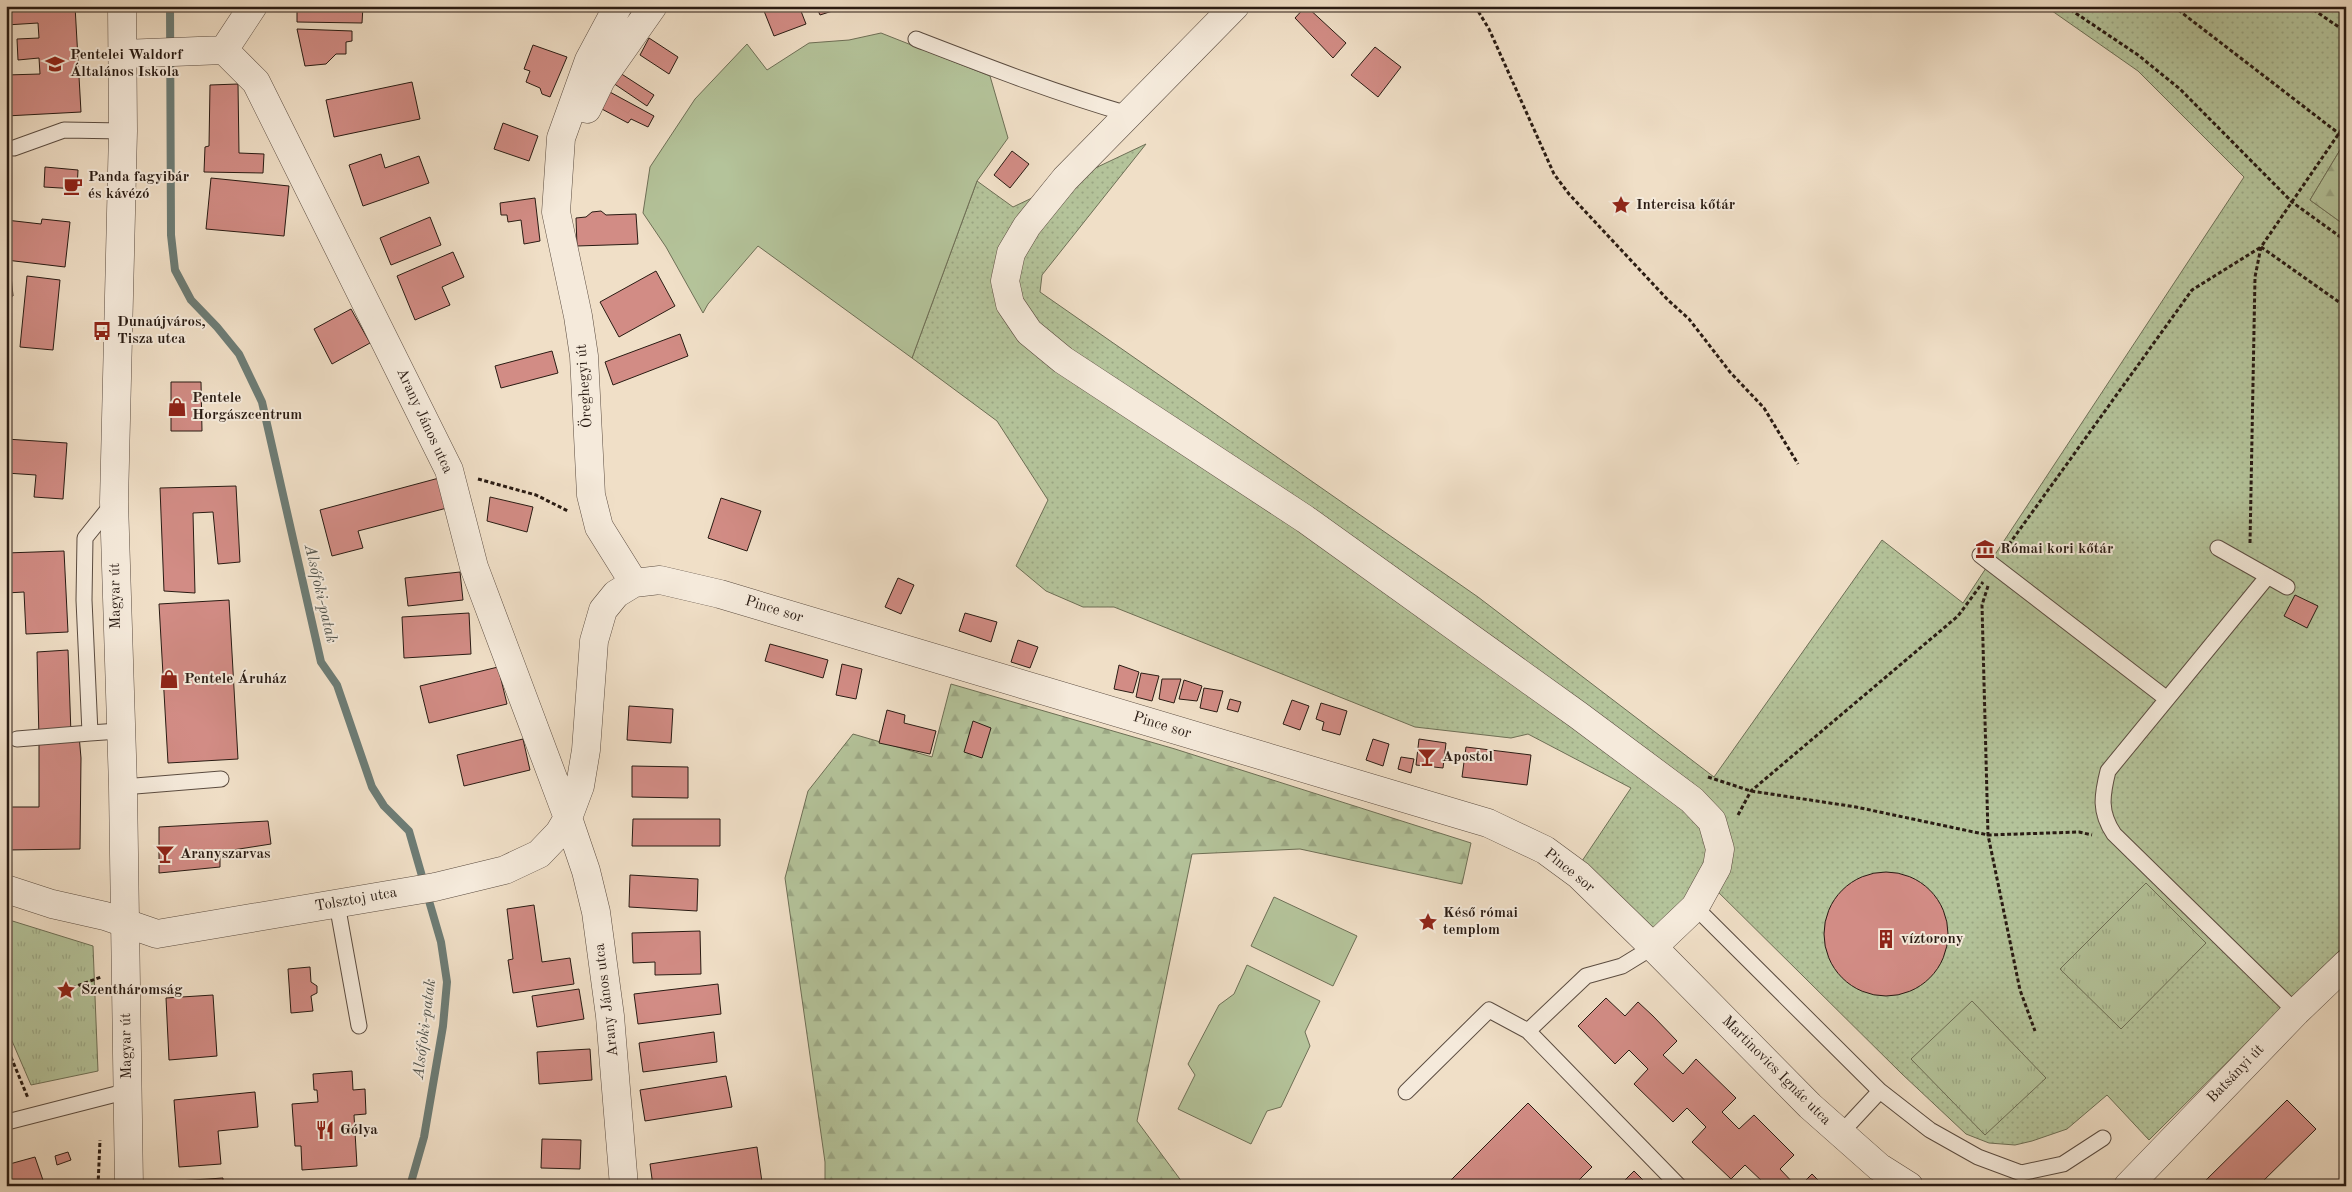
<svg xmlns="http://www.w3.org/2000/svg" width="2352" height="1192" viewBox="0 0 2352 1192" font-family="'Old Standard TT',serif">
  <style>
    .grass { fill: url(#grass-dots); stroke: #6e6f56 }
    .forest { fill: url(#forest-firs); stroke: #6e6f56 }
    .park { fill: url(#park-tufts); stroke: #6e6f56 }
    .garden { fill: #b4c39a; stroke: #6e6f56 }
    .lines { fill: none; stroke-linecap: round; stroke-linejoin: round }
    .stream { stroke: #6d7c75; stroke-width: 8 }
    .building { fill: #d28c85; stroke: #291b13 }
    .service-casing { stroke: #5b4c40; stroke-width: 17 }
    .minor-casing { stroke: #5b4c40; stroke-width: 29 }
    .tertiary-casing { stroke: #5b4c40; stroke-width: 29 }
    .path { stroke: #291b13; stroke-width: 3; stroke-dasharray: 4 2.5; stroke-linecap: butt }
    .service { stroke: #f5eadb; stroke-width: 15 }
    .minor { stroke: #f5eadb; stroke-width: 28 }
    .tertiary { stroke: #f5eadb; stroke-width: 28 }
    .labels { text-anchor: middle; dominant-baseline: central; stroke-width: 4; stroke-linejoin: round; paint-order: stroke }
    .poi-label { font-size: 15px; font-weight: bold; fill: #291b13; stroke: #f5eadb; text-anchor: start }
    .street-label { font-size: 15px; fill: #291b13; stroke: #f5eadb }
    .water-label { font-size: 16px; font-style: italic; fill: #51534c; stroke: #f5eadb }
  </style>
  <defs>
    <pattern id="grass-dots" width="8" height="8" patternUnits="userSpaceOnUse" patternTransform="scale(1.25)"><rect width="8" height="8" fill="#b4c39a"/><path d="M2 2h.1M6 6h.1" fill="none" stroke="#9ba784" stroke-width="1.8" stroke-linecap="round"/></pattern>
    <pattern id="forest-firs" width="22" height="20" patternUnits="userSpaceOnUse" patternTransform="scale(1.25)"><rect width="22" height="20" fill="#b4c39a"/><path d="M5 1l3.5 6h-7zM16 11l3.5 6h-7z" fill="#9ba784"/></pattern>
    <pattern id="park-tufts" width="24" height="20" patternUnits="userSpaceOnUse" patternTransform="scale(1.25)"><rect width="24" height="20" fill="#b4c39a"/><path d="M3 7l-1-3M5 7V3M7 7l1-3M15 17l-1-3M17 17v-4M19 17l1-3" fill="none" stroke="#9ba784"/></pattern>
  </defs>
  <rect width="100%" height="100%" fill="#f0dfc7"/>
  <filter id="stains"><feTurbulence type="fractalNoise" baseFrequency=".004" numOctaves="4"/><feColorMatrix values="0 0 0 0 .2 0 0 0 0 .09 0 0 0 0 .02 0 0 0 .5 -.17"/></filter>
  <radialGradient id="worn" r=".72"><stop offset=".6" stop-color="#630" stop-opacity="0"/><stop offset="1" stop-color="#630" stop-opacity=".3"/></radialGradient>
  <!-- grass -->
  <path class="grass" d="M2045,6H2346V140L2310,200L2346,226V944L2149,1140L2107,1095L2067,1129L2032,1141L2015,1145L1989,1143L1966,1134L1902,1074L1708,882L1651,935L1580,864L1631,788L1528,734L1511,738L1415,727L1114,607H1083L1046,591L1016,566L1048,500L997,421L912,358L977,181L1013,207L1146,144L1042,275L1040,292L1478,597L1714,777L1882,540L1963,603L2244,177L2138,71Z"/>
  <!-- forest -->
  <path class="forest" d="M2346,140V226L2310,200Z
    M951,684L1175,749L1471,843L1462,884L1300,849L1192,854L1137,1121L1185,1186H825V1162L785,878L808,791L853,734L932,757Z"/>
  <!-- park -->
  <path class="park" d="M2146,883L2206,943L2121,1029L2060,969Z
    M6,919L93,946L98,1071L31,1085L6,1027Z
    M1972,1001L2046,1078L1985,1135L1911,1059Z"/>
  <!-- garden -->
  <path class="garden" d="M881,33L990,76L1008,138L977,181L912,358L758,246L708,304L703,313L666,247L643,213L650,167L695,99L747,44L767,70L809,43L849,40Z
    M1274,897L1357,936L1333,986L1251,946Z
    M1247,965L1320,1001L1305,1032L1310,1046L1281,1107L1267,1111L1251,1144L1178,1109L1195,1075L1188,1064L1219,1005L1234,994Z"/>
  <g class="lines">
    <!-- stream -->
    <path class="stream" d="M170,6L171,235L175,270L191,300L217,327L239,354L262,402L321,662L337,685L372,787L384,806L409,831L424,883
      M410,1186L424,1137L443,1026L447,982L441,942L427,894"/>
  </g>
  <!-- building -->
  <path class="building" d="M6,6H75L81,112L6,116V75L40,74L39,58L18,60L17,39L39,38L38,23L6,25Z
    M297,6H363L362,23L297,22Z
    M762,6H799L806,24L774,36Z
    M816,6H848L820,15Z
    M1306,6L1346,43L1333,58L1295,18Z
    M297,29L352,31V41L346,42V54H336L326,64L305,66Z
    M649,38L678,57L669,74L640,55Z
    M533,45L567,57L550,97L542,94L540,88L526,82L530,71L524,69Z
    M1375,47L1401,67L1378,97L1351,75Z
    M620,73L654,95L647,106L613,83Z
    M412,82L420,119L334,137L326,100Z
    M238,84L239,153L264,154L263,173L204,172L205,147L209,146L210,85Z
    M608,91L654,116L648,127L631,119L628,123L600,108Z
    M503,123L538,136L529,161L494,149Z
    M1012,151L1029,164L1010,188L994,175Z
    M381,154L385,168L419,156L429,183L363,206L349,165Z
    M45,167L78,170L77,189L44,187Z
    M211,178L289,186L284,236L206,229Z
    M535,198L540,241L524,244L521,220L508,222L507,215H501L500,203Z
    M601,211L606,215L636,214L638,244L577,246L576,218L586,217L592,212Z
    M430,217L441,245L391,265L380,238Z
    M42,219L70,222L65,267L6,260V220L41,224Z
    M453,252L464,277L442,287L450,305L415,320L397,276Z
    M6,265H10L13,296L6,297Z
    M656,271L675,306L619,337L600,302Z
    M27,276L60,280L53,350L20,347Z
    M351,309L370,343L332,364L314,329Z
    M680,334L688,356L613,385L605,362Z
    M552,351L558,373L501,388L495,366Z
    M171,382H201L202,431H171Z
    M6,439L67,443L63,499L34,497L36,475L6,473Z
    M439,478L447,508L358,531L363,548L332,556L320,510Z
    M236,486L240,562L218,564L213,512L193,513L195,593L164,591L160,488Z
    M490,497L533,507L527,532L487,521Z
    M721,498L761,511L747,551L708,538Z
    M64,551L68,632L26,634L24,592L6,593V553Z
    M460,572L463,600L408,606L405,578Z
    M898,578L914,585L901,614L885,607Z
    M2295,595L2318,606L2307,628L2284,616Z
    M229,600L238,759L168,763L159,604Z
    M469,613L471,654L404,658L402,617Z
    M965,613L997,622L991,642L959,631Z
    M1018,640L1038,647L1030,668L1011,662Z
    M770,644L828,660L823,678L765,661Z
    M68,650L71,734L39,739L37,652Z
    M842,664L862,669L856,699L836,695Z
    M1119,665L1139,672L1133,693L1114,689Z
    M498,667L507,704L429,723L420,686Z
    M1141,673L1159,676L1152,701L1136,697Z
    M1162,679H1181L1174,703L1159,699Z
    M1184,680L1202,686L1197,701L1179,699Z
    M1204,688L1223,691L1217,712L1200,708Z
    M1230,699L1241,702L1238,712L1227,709Z
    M1292,700L1309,706L1300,730L1283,724Z
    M1321,703L1347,711L1340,735L1322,730L1324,722L1316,719Z
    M629,706L673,709L671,743L627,740Z
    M887,710L905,715L904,723L936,731L930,754L879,743Z
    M973,721L991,728L982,758L964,752Z
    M79,735L81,758L80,849L6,850V807H39V739Z
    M523,739L530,770L464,786L457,755Z
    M1373,739L1389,744L1383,766L1366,760Z
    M1419,739L1446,743L1443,768L1416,765Z
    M1466,747L1531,755L1527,785L1462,777Z
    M1401,757L1414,759L1411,773L1398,769Z
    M632,766L688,767V798L632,797Z
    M633,819H720V846H632Z
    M268,821L271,844L220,852V867L159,873V827Z
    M1824 934a62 62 0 1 1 124 0a62 62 0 1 1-124 0Z
    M630,875L698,879L697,911L629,907Z
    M534,905L542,962L570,958L574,984L513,993L508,960L513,959L507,909Z
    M700,931L701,974L655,975V962L633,963L632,933Z
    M310,967L311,982L317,986V993L311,996L313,1011L291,1013L288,969Z
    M718,984L721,1014L638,1024L634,994Z
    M579,989L584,1019L537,1027L532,996Z
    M213,995L217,1056L169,1060L166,998Z
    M1606,998L1625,1016L1638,1002L1653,1016L1677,1041L1663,1055L1683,1074L1696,1059L1736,1098L1722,1112L1739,1129L1754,1115L1794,1155L1780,1169L1796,1186H1764L1765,1184L1745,1165L1731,1179L1692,1142L1706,1127L1687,1108L1673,1122L1634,1084L1648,1069L1629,1050L1615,1064L1578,1026Z
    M714,1032L717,1062L643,1072L639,1043Z
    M590,1049L592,1080L539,1084L537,1052Z
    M352,1071L353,1090L365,1089L366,1114L354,1115L357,1166L302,1170L301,1146H295L292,1104L318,1102L317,1090H314L313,1074Z
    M726,1076L732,1107L645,1121L640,1090Z
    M255,1092L258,1127L218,1131L221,1164L179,1167L174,1100Z
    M2287,1100L2316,1129L2258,1186H2200Z
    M1528,1103L1592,1167L1573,1186H1445Z
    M542,1139L581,1140L580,1169L541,1168Z
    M757,1147L762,1182L737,1186H653L650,1164Z
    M68,1152L71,1160L57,1165L55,1156Z
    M35,1157L44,1183L35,1186H6V1165Z
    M1634,1171L1649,1186H1619Z
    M1812,1174L1824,1186H1800Z
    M223,1178V1186H178V1181Z"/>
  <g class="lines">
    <!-- service casing -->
    <g class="service-casing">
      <path id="service" d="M916,39C986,66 1055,93 1128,114
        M14,148L64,130L123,131
        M114,502L85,538L84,600L90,733L119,731
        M2218,548L2287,587
        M1980,555L2167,699
        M2268,576L2108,771C2102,795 2099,812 2114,834L2296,1012
        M17,739L90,733
        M123,787L221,779
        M337,904L359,1026
        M1695,907L1880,1091
        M1528,1031L1586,976L1622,966L1653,947
        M1406,1092L1489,1010L1528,1031L1679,1186
        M11,1121L128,1091
        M1840,1134L1880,1091L1930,1130L1978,1157L2021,1173L2063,1164L2103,1138"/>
    </g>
    <!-- minor casing -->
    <g class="minor-casing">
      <path id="minor" d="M618,6L589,60L561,138L556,212L578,316L584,356L591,495L599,527L634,583
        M1235,6L1065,179L1027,226L1011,253L1005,281L1010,304L1029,332L1063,360L1305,519L1578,715L1692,800L1712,821L1720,849L1717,867L1695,907L1653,947
        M224,50L256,82L449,470L474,567L568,818L586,871L596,912L610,1016L624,1186
        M224,50L253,6
        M122,54L224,50
        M587,109L601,80L653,6
        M6,889L52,904L105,916L157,934L435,887L505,870L539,854L559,833L568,818L580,786L586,750L594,641L603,610L616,594L634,583L660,580L720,594L1461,815L1488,823L1545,850L1579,875L1653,947L1810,1106L1879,1167L1909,1186
        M2128,1186L2296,1012L2346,964"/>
    </g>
    <!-- tertiary casing -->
    <g class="tertiary-casing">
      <path id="tertiary" d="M122,6L123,131L114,502L123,787L129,1186"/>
    </g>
    <!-- path -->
    <path class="path" d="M1475,6L1489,29L1554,174L1569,194L1668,300L1689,319L1730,372L1764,408L1798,464
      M2065,6L2138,55L2180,89L2292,202L2346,241
      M2173,6L2346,139
      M2308,6L2346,32
      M2261,247L2346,307
      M478,479L536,495L568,511
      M2250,543L2255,277L2261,247L2346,123
      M2005,550L2192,290L2261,247
      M1988,586L1982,605L1988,835L2020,990L2035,1031
      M1708,777L1751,791L1856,807L1988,835L2079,832L2092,835
      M1738,815L1751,791L1958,616L1983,582
      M66,990L101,977
      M6,1045L28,1098
      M98,1186L100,1140"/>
    <!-- service -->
    <use href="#service" class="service"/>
    <!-- minor -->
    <use href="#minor" class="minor"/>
    <!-- tertiary -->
    <use href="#tertiary" class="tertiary"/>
  </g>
  <!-- icons -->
  <defs>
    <g id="school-bare" transform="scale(1.5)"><path d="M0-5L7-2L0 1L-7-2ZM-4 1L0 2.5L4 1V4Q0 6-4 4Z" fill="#8f2418" stroke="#f5eadb" stroke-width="2.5" paint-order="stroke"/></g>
    <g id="cafe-bare" transform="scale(1.5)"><path d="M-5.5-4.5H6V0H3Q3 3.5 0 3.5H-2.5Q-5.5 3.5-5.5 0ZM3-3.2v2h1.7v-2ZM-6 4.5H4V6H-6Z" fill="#8f2418" stroke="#f5eadb" stroke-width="2.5" paint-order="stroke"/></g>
    <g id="sight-bare" transform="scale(1.5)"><path d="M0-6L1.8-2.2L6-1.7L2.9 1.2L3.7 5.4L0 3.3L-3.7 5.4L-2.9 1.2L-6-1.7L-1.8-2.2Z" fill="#8f2418" stroke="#f5eadb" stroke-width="2.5" paint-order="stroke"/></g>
    <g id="bus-bare" transform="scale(1.5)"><path d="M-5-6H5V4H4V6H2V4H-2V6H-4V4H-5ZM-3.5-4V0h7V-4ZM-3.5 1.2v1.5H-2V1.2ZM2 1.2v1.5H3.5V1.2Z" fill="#8f2418" stroke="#f5eadb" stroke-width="2.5" paint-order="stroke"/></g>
    <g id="shop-bare" transform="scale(1.5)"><path d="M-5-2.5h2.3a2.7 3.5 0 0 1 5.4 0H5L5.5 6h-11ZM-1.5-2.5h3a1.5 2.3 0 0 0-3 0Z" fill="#8f2418" stroke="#f5eadb" stroke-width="2.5" paint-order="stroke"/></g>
    <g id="museum-bare" transform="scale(1.5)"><path d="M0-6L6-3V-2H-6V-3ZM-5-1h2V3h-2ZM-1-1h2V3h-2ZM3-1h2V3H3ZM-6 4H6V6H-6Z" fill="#8f2418" stroke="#f5eadb" stroke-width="2.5" paint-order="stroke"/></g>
    <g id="bar-bare" transform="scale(1.5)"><path d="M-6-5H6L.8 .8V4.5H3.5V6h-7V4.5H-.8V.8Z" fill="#8f2418" stroke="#f5eadb" stroke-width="2.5" paint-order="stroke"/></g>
    <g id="building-bare" transform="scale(1.5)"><path d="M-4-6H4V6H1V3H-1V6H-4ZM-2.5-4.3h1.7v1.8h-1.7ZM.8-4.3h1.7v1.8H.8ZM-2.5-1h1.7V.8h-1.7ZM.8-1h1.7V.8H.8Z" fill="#8f2418" stroke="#f5eadb" stroke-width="2.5" paint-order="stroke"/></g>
    <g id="restaurant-bare" transform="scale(1.5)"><path d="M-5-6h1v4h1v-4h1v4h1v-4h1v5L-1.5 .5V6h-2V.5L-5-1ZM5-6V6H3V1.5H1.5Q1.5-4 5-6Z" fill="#8f2418" stroke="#f5eadb" stroke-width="2.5" paint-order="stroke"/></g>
  </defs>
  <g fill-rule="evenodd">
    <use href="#school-bare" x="55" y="64"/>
    <use href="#cafe-bare" x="73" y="186"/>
    <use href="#sight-bare" x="1621" y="205"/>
    <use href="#bus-bare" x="102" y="331"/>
    <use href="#shop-bare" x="177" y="407"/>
    <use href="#museum-bare" x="1985" y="549"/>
    <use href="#shop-bare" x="169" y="679"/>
    <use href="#bar-bare" x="1427" y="757"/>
    <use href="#bar-bare" x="165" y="854"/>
    <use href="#sight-bare" x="1428" y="922"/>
    <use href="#building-bare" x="1886" y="939"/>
    <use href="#sight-bare" x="66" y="990"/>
    <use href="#restaurant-bare" x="325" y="1130"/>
  </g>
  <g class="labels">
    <!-- poi labels -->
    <g class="poi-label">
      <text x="70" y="55">Pentelei Waldorf<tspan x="70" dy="17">Általános Iskola</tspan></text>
      <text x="88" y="177">Panda fagyibár<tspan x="88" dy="17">és kávézó</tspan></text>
      <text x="1636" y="205">Intercisa kőtár</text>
      <text x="117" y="322">Dunaújváros,<tspan x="117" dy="17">Tisza utca</tspan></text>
      <text x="192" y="398">Pentele<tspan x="192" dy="17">Horgászcentrum</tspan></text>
      <text x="2000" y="549">Római kori kőtár</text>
      <text x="184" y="679">Pentele Áruház</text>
      <text x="1442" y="757">Apostol</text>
      <text x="180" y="854">Aranyszarvas</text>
      <text x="1443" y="913">Késő római<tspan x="1443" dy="17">templom</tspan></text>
      <text x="1901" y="939">víztorony</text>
      <text x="81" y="990">Szentháromság</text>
      <text x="340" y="1130">Gólya</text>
    </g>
    <!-- street labels -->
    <g class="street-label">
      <text transform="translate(585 386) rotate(-94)">Öreghegyi út</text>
      <text transform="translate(424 421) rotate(65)">Arany János utca</text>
      <text transform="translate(116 596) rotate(-91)">Magyar út</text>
      <text transform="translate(774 610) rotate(17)">Pince sor</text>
      <text transform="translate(1162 726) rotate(17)">Pince sor</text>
      <text transform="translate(1569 871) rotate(39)">Pince sor</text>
      <text transform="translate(356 900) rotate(-10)">Tolsztoj utca</text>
      <text transform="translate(607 1000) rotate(-97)">Arany János utca</text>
      <text transform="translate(127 1046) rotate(-91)">Magyar út</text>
      <text transform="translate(1776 1071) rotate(45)">Martinovics Ignác utca</text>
      <text transform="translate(2236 1074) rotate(-46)">Batsányi út</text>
    </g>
    <!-- water labels -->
    <g class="water-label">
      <text transform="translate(320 594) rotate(77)">Alsófoki-patak</text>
      <text transform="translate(425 1029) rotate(-83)">Alsófoki-patak</text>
    </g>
  </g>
  <!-- margin -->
  <rect width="2352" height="1192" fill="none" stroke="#f0dfc7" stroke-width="25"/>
  <rect x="8" y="8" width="2337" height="1177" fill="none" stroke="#291b13" stroke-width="2.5"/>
  <rect x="12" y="12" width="2327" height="1167" fill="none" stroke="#291b13"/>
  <rect width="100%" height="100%" filter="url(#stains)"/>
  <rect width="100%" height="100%" fill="url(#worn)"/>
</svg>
